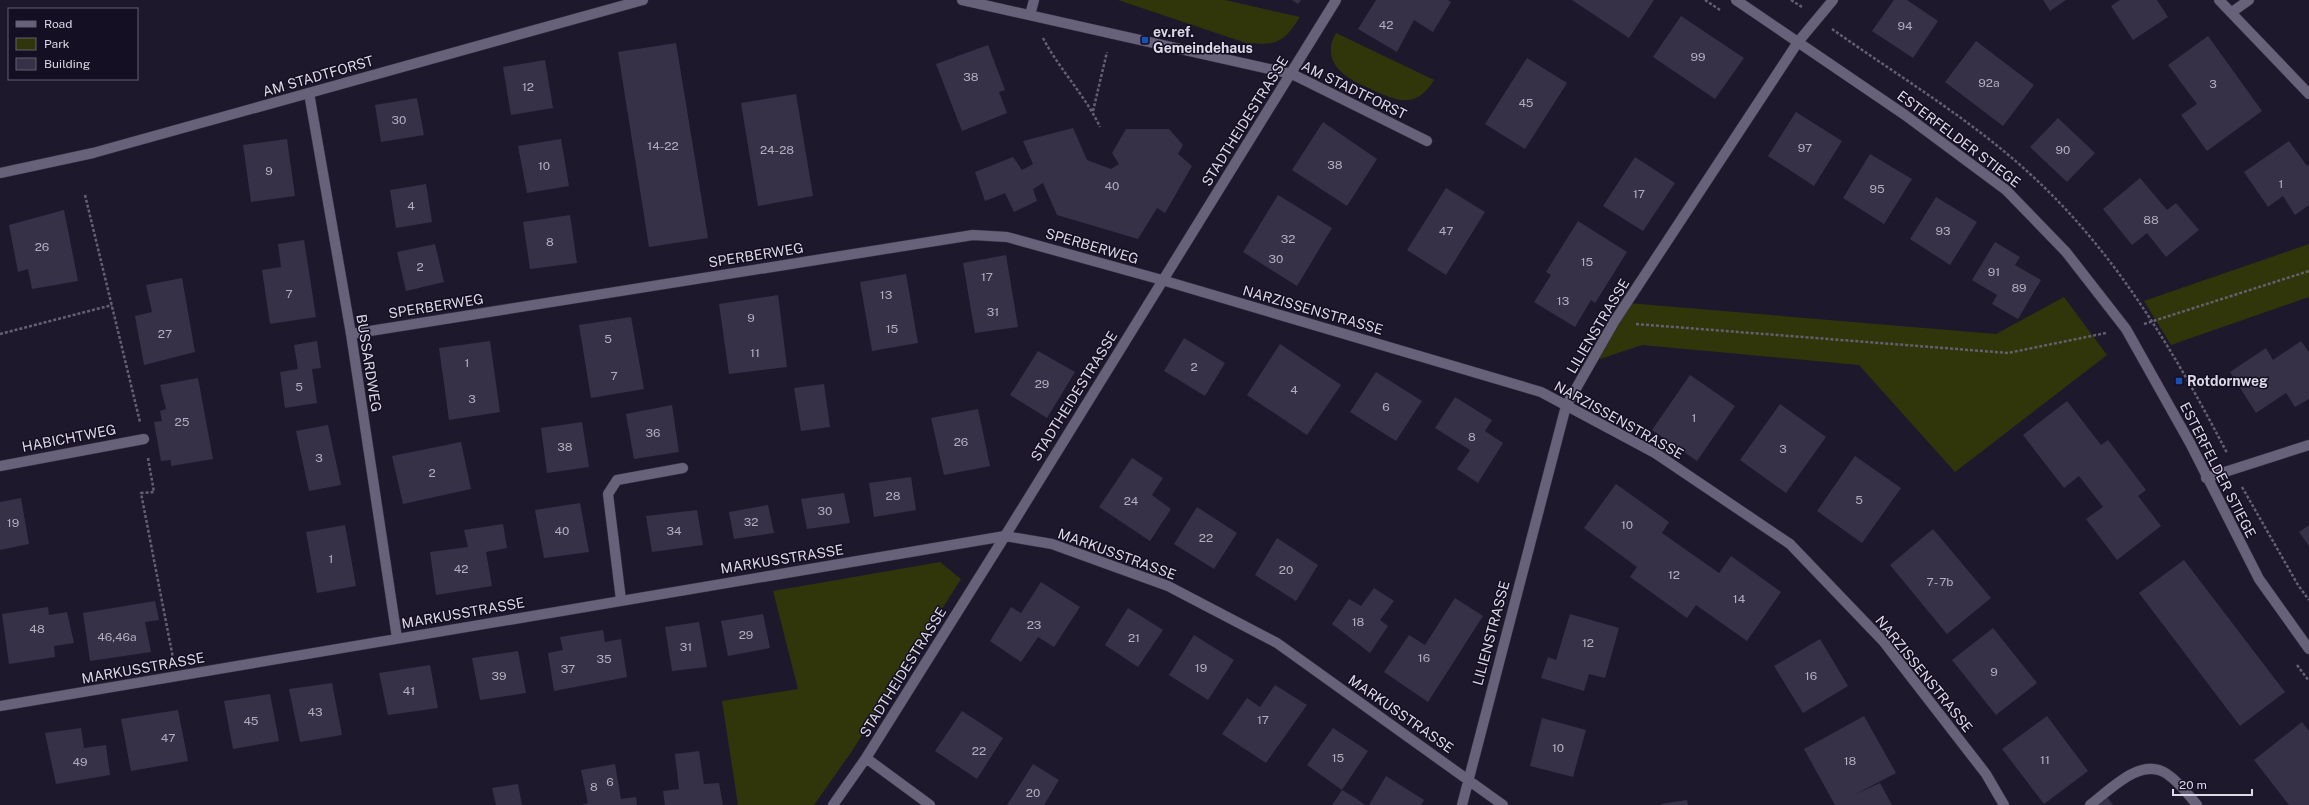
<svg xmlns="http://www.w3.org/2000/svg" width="2309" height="805" viewBox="0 0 2309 805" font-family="'Public Sans',sans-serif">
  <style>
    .green { fill: #303609 }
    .building { fill: #373147 }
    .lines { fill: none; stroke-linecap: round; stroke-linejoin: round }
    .service-casing { stroke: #373342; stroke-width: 11 }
    .minor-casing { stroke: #373342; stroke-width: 11 }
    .path { stroke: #645f71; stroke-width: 2.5; stroke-dasharray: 3 2; stroke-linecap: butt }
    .service { stroke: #67617a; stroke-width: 10 }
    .minor { stroke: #67617a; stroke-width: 10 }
    .transit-dot { fill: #1a4fb4; stroke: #150f23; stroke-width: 1.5 }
    .labels { text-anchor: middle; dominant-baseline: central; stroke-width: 3; stroke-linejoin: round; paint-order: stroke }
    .number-label { font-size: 12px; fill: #b3aebe }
    .poi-label { font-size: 14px; font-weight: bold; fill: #dcd8e6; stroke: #150f23; text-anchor: start }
    .street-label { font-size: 14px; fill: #dcd8e6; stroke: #150f23 }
  </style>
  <rect width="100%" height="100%" fill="#1e182d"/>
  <!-- green -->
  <path class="green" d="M1118,0H1225L1300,17C1283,44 1276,45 1246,43Z
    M1336,33L1434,80C1416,109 1398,102 1371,89C1353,81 1329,71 1331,47C1331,43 1334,37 1336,33Z
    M2309,244V297L2171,345L2144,301Z
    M2064,297L2107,355L1955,472L1859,365L1642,345L1591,362L1627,303L1996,334Z
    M940,562L961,579L852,751L814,805H738L722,701L798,689L773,591Z"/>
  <!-- building -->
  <path class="building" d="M1292,0H1301L1298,4Z
    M1376,0H1448L1451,2L1433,32L1414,20L1397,52L1358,29Z
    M1572,0H1654L1629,38Z
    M1894,0H1907L1938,21L1913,58L1872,31Z
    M2043,0H2066L2050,11Z
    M2120,0H2157L2168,17L2133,40L2111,6Z
    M1681,16L1744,58L1715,99L1653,57Z
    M2208,36L2262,111L2207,151L2181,115L2197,104L2168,65Z
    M1976,41L2034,85L2003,126L1945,82Z
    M676,43L708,238L649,247L618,52Z
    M988,45L1005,90L999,92L1007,113L962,131L936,64Z
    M1527,58L1567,83L1525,149L1485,124Z
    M545,60L553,108L511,115L503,67Z
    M796,94L813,196L758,206L741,103Z
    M417,98L424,135L381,142L375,105Z
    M1796,112L1842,141L1814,186L1768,156Z
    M2058,118L2095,153L2067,182L2030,147Z
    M1323,122L1377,159L1347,206L1292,170Z
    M1073,128L1087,160L1111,169L1119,164L1112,153L1126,129H1169L1183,145L1178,154L1192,166L1165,213L1157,208L1138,239L1057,215L1043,183L1033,189L1037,201L1014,212L1005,193L985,201L975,172L1013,157L1022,170L1033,164L1023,141Z
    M287,139L295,196L251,202L243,145Z
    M561,139L569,186L527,193L518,146Z
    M2289,141L2307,166L2309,164V205L2295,215L2283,196L2268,207L2244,172Z
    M1870,154L1912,179L1884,224L1843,198Z
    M1635,157L1675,183L1643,231L1603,206Z
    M2140,178L2167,210L2176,203L2199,230L2166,257L2147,233L2132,245L2103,209Z
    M426,184L432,222L396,228L390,190Z
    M1446,188L1485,212L1446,275L1407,250Z
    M1278,195L1332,228L1297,286L1243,252Z
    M1936,197L1977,222L1950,265L1910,239Z
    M64,210L78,281L32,289L28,269L18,272L9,225Z
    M570,215L577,263L530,269L523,222Z
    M1578,221L1627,252L1595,303L1591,300L1575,327L1534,302L1551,275L1546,272Z
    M304,240L316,317L270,324L262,270L281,267L278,244Z
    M1995,242L2020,257L2015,265L2041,280L2018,319L1992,304L1997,295L1972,280Z
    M435,244L444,282L406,291L397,252Z
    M1006,255L1018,327L975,333L963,263Z
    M906,274L918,343L872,351L860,282Z
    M182,278L195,352L144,365L135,316L152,312L146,285Z
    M778,295L787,367L729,374L719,304Z
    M631,317L644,389L591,398L579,325Z
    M1184,338L1225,363L1205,396L1164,371Z
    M317,341L321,368L312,369L317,403L285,408L280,372L298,369L294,345Z
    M490,341L500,412L449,420L439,348Z
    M2301,341L2309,352V399L2295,407L2286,393L2256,413L2230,372L2266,348L2273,360Z
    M1280,344L1341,385L1307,435L1247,395Z
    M1038,351L1075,372L1047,418L1010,395Z
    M1376,372L1422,401L1396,441L1350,412Z
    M1690,375L1735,406L1697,461L1652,430Z
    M198,378L213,459L171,466V460L161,461L154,422L162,421L160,411L166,409L160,385Z
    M824,384L830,427L801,431L794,388Z
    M1455,397L1492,420L1485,431L1503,443L1478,483L1457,469L1470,450L1435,428Z
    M2067,401L2101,445L2108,440L2146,490L2138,496L2161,526L2117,560L2086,519L2103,507L2079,476L2064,488L2023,435Z
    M1780,404L1826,437L1786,493L1740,460Z
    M672,405L679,452L634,459L626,414Z
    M978,409L990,466L944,475L931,418Z
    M582,422L589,467L547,473L541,428Z
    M328,425L341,485L309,491L296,431Z
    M461,442L471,489L403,504L392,456Z
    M1855,456L1901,488L1862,543L1817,511Z
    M1132,458L1163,478L1152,495L1171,509L1150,541L1099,507Z
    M911,477L916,510L874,517L869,483Z
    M1616,484L1669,522L1662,533L1719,573L1731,556L1781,592L1747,641L1696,605L1687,618L1630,577L1637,567L1584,528Z
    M844,493L850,523L807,529L801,499Z
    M21,498L29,544L0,550V502Z
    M580,503L589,552L544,558L535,510Z
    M768,505L774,533L734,539L729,512Z
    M1197,507L1237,533L1214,569L1174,544Z
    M697,510L703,545L652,552L646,516Z
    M503,524L507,548L486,552L492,586L436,595L430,552L468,547L464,530Z
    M345,525L356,586L317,593L306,532Z
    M2309,525V546L2299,532Z
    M1933,529L1991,598L1947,634L1890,565Z
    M1277,538L1318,565L1296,601L1255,575Z
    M2184,560L2285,692L2240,726L2139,593Z
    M1041,582L1080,607L1054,647L1038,637L1021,662L990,641L1011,607L1021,613Z
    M1374,588L1394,601L1380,620L1388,626L1370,653L1332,624L1349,599L1361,606Z
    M1455,598L1483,616L1428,702L1384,672L1409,635L1425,645Z
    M155,601L159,620L145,622L151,652L90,661L83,613Z
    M48,607L49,615L67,612L74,643L54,646L55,657L9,664L2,614Z
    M1128,608L1163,630L1138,667L1105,645Z
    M763,614L770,648L728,656L721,621Z
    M1570,614L1619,628L1605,678L1589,674L1584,691L1541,678L1548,657L1556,660Z
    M699,622L707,667L672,671L665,627Z
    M1993,628L2037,683L1996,715L1952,660Z
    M603,630L605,642L621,639L627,677L554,691L548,653L563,650L560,637Z
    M1194,635L1234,660L1208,700L1169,675Z
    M1820,639L1848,686L1803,713L1774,666Z
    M518,651L526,693L480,700L472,658Z
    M430,665L438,708L388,715L379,673Z
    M332,683L342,735L300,742L289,689Z
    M1275,685L1307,705L1266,763L1222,734L1247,698L1260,707Z
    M270,694L279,741L233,749L224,701Z
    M178,710L188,761L131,771L121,719Z
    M962,711L1003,738L977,779L935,751Z
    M1864,716L1896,773L1854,795L1880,783L1892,805H1835L1804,749Z
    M2047,716L2088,771L2044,804L2002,749Z
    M1542,718L1586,730L1573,777L1530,766Z
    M2302,722L2309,731V805H2289L2254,760Z
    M81,728L84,748L106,745L110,775L56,784L45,733Z
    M1333,728L1368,751L1342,790L1307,765Z
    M699,751L704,784L719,783L723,805H665L663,791L679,789L675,754Z
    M615,764L621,799L636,797L637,805H582L588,803L581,770Z
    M1033,764L1059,780L1044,805H1007Z
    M1386,776L1424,800L1421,805H1369Z
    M518,784L522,805H496L492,788Z
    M1342,790L1357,799L1365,805H1332Z
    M2107,797L2113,805H2098Z
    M1687,800L1688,805H1661V804Z"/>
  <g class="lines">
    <!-- service casing -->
    <g class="service-casing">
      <path id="service" d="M621,600L608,494L617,480L683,468
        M2090,805C2110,790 2141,756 2167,774C2179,782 2188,794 2197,805"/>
    </g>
    <!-- minor casing -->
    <g class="minor-casing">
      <path id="minor" d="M962,0L1292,74L1427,141
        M1736,0L1905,115L2006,190L2066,252L2126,329L2190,443L2259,579L2309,649
        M2219,0L2309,94
        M2232,12L2249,0
        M1030,15L1034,0
        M309,93L351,334L397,638
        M0,173L93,153L643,0
        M351,334L973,235L1007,237L1162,280L1541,392L1655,453L1790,544L1883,641L1986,774L2004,805
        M0,466L144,439
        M2206,478L2309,445
        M0,706L1005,536L1052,544L1168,586L1277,643L1503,805
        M866,758L930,805
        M833,805L866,758L1005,536L1336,0
        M1462,805L1566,406L1614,322L1798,42L1833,0"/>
    </g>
    <!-- path -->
    <path class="path" d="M1705,0L1720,10
      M1791,0L1802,7
      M1832,29C1898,76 1969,118 2029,173C2115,251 2174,351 2227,453
      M1043,38C1059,69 1085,95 1100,127
      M1093,111L1107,52
      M85,195L140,422
      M1636,324L2008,353L2106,333
      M2144,324L2309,271
      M0,334L112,305
      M148,458L154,492L141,493L173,658
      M2242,487L2298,585L2309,600
      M2297,665L2309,681"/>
    <!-- service -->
    <use href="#service" class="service"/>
    <!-- minor -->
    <use href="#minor" class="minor"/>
  </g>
  <!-- markers -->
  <g class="transit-dot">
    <rect x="1141" y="36" width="8" height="8" rx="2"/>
    <rect x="2175" y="377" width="8" height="8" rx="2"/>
  </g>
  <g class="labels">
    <!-- number labels -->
    <g class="number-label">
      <text x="1386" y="25">42</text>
      <text x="1905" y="26">94</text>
      <text x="1698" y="57">99</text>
      <text x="971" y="77">38</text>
      <text x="1989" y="83">92a</text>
      <text x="2213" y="84">3</text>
      <text x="528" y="87">12</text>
      <text x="1526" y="103">45</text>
      <text x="399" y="120">30</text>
      <text x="663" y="146">14-22</text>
      <text x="1805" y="148">97</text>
      <text x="777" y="150">24-28</text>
      <text x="2063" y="150">90</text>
      <text x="1335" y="165">38</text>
      <text x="544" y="166">10</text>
      <text x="269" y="171">9</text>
      <text x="2281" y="184">1</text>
      <text x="1112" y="186">40</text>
      <text x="1877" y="189">95</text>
      <text x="1639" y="194">17</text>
      <text x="411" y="206">4</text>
      <text x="2151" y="220">88</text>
      <text x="1446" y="231">47</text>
      <text x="1943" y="231">93</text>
      <text x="1288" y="239">32</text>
      <text x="550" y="242">8</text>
      <text x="42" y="247">26</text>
      <text x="1276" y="259">30</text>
      <text x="1587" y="262">15</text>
      <text x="420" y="267">2</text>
      <text x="1994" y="272">91</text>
      <text x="987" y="277">17</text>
      <text x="2019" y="288">89</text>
      <text x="289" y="294">7</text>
      <text x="886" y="295">13</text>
      <text x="1563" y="301">13</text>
      <text x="993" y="312">31</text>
      <text x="751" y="318">9</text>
      <text x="892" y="329">15</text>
      <text x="165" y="334">27</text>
      <text x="608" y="339">5</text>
      <text x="755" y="353">11</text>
      <text x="467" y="363">1</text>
      <text x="1194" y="367">2</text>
      <text x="614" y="376">7</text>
      <text x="1042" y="384">29</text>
      <text x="299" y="387">5</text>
      <text x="1294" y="390">4</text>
      <text x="472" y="399">3</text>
      <text x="1386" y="407">6</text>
      <text x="1694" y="418">1</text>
      <text x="182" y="422">25</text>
      <text x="653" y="433">36</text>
      <text x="1472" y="437">8</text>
      <text x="961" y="442">26</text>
      <text x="565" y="447">38</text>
      <text x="1783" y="449">3</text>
      <text x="319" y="458">3</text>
      <text x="432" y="473">2</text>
      <text x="893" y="496">28</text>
      <text x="1859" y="500">5</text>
      <text x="1131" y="501">24</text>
      <text x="825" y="511">30</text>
      <text x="751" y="522">32</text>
      <text x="13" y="523">19</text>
      <text x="1627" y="525">10</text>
      <text x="562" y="531">40</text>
      <text x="674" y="531">34</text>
      <text x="1206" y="538">22</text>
      <text x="331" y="559">1</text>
      <text x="461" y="569">42</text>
      <text x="1286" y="570">20</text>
      <text x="1674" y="575">12</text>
      <text x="1940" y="582">7- 7b</text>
      <text x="1739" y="599">14</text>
      <text x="1358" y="622">18</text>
      <text x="1034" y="625">23</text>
      <text x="37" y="629">48</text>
      <text x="746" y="635">29</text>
      <text x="117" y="637">46,46a</text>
      <text x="1134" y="638">21</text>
      <text x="1588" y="643">12</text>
      <text x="686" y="647">31</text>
      <text x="1424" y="658">16</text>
      <text x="604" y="659">35</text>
      <text x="1201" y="668">19</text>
      <text x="568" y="669">37</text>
      <text x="1994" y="672">9</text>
      <text x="499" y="676">39</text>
      <text x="1811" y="676">16</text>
      <text x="409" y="691">41</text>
      <text x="315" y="712">43</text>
      <text x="1263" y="720">17</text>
      <text x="251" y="721">45</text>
      <text x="168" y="738">47</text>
      <text x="1558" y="748">10</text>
      <text x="979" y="751">22</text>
      <text x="1338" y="758">15</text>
      <text x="2045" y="760">11</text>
      <text x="1850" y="761">18</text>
      <text x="80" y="762">49</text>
      <text x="610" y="782">6</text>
      <text x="594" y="787">8</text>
      <text x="1033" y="793">20</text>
    </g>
    <!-- poi labels -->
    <g class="poi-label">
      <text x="1153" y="32">ev.ref.<tspan x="1153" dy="16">Gemeindehaus</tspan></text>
      <text x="2187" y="381">Rotdornweg</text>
    </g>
    <!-- street labels -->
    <g class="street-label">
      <text transform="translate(318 76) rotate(-16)">AM STADTFORST</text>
      <text transform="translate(1354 90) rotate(26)">AM STADTFORST</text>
      <text transform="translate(1245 121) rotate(-58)">STADTHEIDESTRASSE</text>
      <text transform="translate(1959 139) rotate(37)">ESTERFELDER STIEGE</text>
      <text transform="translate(1092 246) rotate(16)">SPERBERWEG</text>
      <text transform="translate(756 255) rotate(-9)">SPERBERWEG</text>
      <text transform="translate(436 306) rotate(-9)">SPERBERWEG</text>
      <text transform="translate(1313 310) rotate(16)">NARZISSENSTRASSE</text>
      <text transform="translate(1598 326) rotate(-59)">LILIENSTRASSE</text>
      <text transform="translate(369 363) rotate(81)">BUSSARDWEG</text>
      <text transform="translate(1074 396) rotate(-58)">STADTHEIDESTRASSE</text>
      <text transform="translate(1619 420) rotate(29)">NARZISSENSTRASSE</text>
      <text transform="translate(69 438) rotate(-11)">HABICHTWEG</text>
      <text transform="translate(2218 470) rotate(63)">ESTERFELDER STIEGE</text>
      <text transform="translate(1117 554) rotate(20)">MARKUSSTRASSE</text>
      <text transform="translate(782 559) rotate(-9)">MARKUSSTRASSE</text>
      <text transform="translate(463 613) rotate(-10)">MARKUSSTRASSE</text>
      <text transform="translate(1491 633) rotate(-75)">LILIENSTRASSE</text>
      <text transform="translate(143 668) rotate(-10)">MARKUSSTRASSE</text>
      <text transform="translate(903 672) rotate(-58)">STADTHEIDESTRASSE</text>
      <text transform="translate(1924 674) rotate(51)">NARZISSENSTRASSE</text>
      <text transform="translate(1401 714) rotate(35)">MARKUSSTRASSE</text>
    </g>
  </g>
  <!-- legend -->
  <rect x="8" y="8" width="130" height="72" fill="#150f23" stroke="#655f71"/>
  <rect x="16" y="21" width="20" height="6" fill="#67617a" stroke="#655f71"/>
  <text x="44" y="28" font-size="12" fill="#dcd8e6">Road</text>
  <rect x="16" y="38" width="20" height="12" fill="#303609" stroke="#655f71"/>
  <text x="44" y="48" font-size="12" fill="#dcd8e6">Park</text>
  <rect x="16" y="58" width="20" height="12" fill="#373147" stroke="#655f71"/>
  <text x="44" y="68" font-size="12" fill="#dcd8e6">Building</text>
  <!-- scale -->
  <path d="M2173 789v6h79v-6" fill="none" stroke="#dcd8e6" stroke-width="2"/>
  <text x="2179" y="789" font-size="12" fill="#dcd8e6" stroke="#150f23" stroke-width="3" paint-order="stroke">20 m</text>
</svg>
